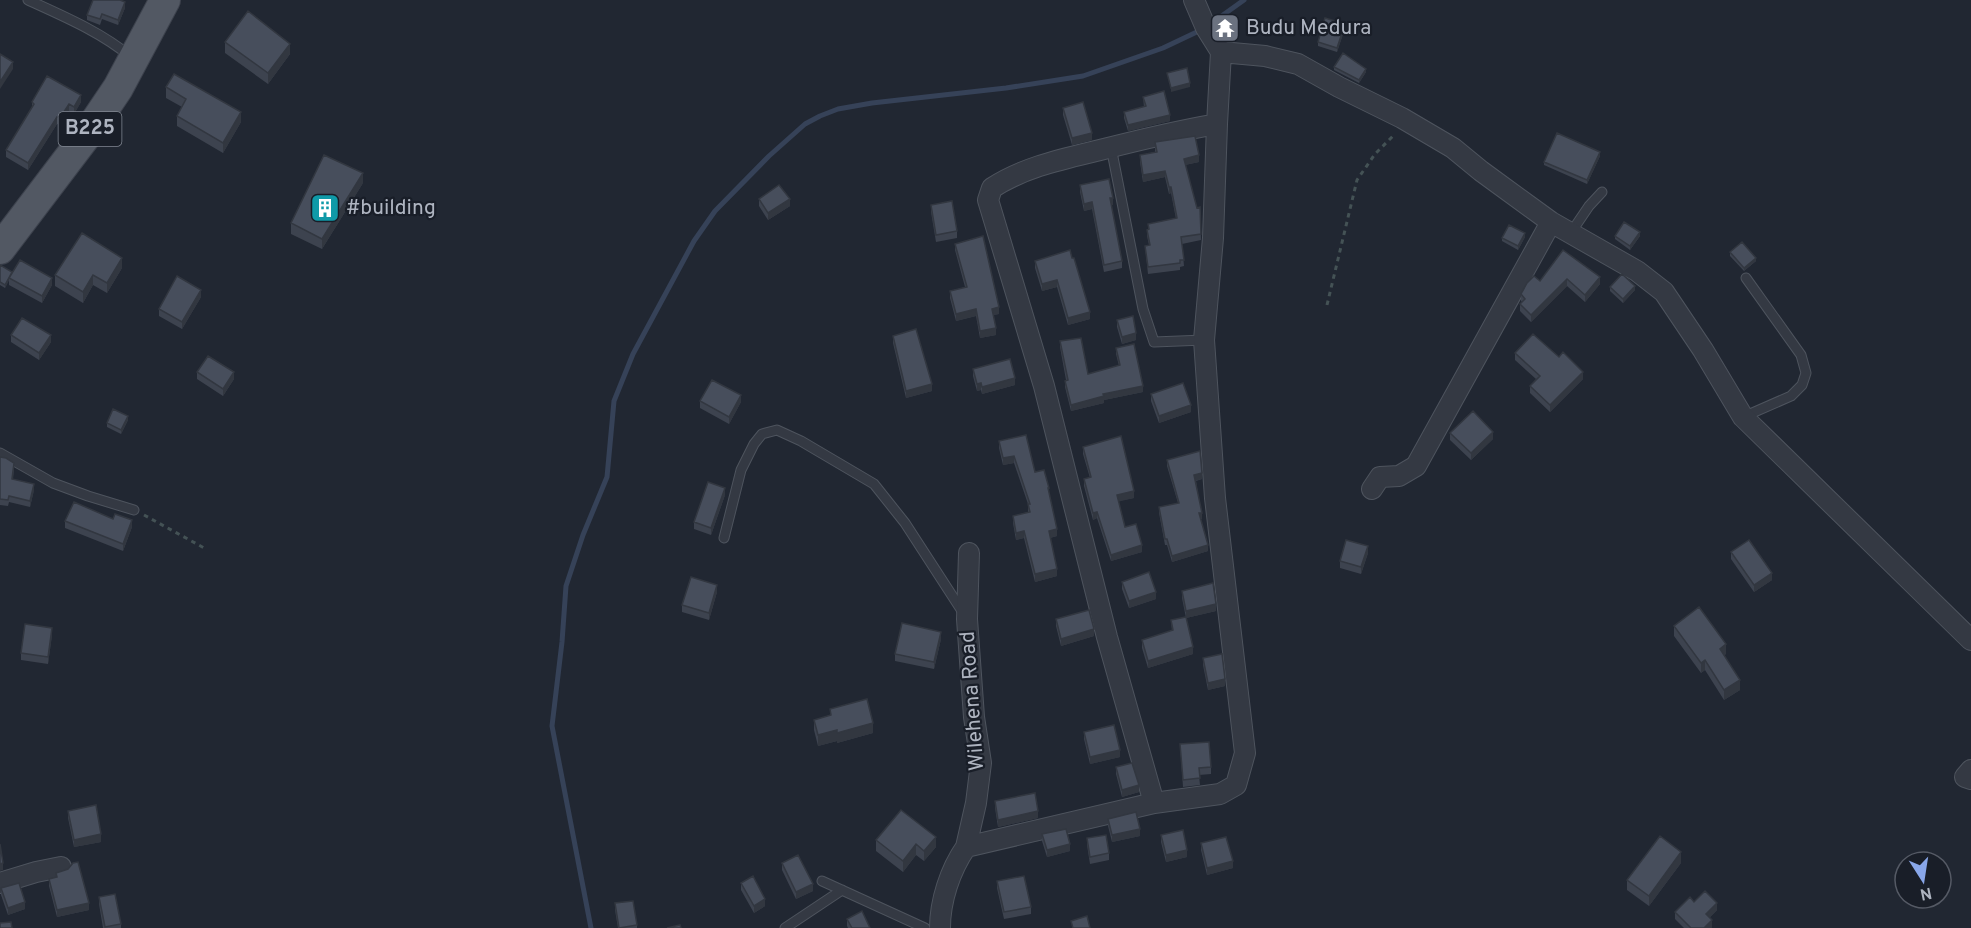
<svg xmlns="http://www.w3.org/2000/svg" width="1971" height="928" viewBox="0 0 1971 928" font-family="Overpass,sans-serif">
  <style>
    .lines { fill: none; stroke-linecap: round; stroke-linejoin: round }
    .stream { stroke: #364258; stroke-width: 5 }
    .service-casing { stroke: #4e545e; stroke-width: 11 }
    .minor-casing { stroke: #4e545e; stroke-width: 22 }
    .primary-casing { stroke: #3d424d; stroke-width: 32 }
    .path { stroke: #445255; stroke-width: 3; stroke-dasharray: 4.5 4.5; stroke-linecap: butt }
    .service { stroke: #343943; stroke-width: 9 }
    .minor { stroke: #343943; stroke-width: 20 }
    .primary { stroke: #525863; stroke-width: 30 }
    .wall { fill: #3d434f }
    .shaded-wall { fill: #323740 }
    .building { fill: #474e5c; stroke: #323740; stroke-width: 1.5 }
    .labels { text-anchor: middle; dominant-baseline: central; stroke-width: 4.5; stroke-linejoin: round; paint-order: stroke }
    .shield { fill: #191e28; stroke: #818792; stroke-width: 1.5 }
    .shield-label { font-size: 20px; font-weight: bold; fill: #aeb4c0 }
    .poi-label { font-size: 21px; fill: #aeb4c0; stroke: #191e28; text-anchor: start }
    .street-label { font-size: 21px; fill: #aeb4c0; stroke: #191e28 }
  </style>
  <rect width="100%" height="100%" fill="#212732"/>
  <g class="lines">
    <!-- stream -->
    <path class="stream" d="M1209,25L1244,0
      M591,928L552,726L562,642L566,586L583,535L607,477L614,401L633,354L694,241L715,211L769,156L805,124L820,116L838,109L872,103L1006,88L1083,76L1163,48L1201,30"/>
    <!-- service casing -->
    <g class="service-casing">
      <path id="service" d="M28,0C63,16 101,32 131,57
        M1111,147L1143,309L1154,342L1204,340
        M1570,234L1589,206L1602,192
        M1743,417L1791,396L1802,385L1806,373L1801,355L1746,278
        M0,453L53,483L88,496L134,510
        M724,538L741,470L754,444L762,434L777,430L801,441L874,484L905,523L964,614
        M822,881L925,928
        M785,928L842,890"/>
    </g>
    <!-- minor casing -->
    <g class="minor-casing">
      <path id="minor" d="M1221,52L1265,56L1298,64L1339,87L1402,118L1453,148L1481,171L1551,222L1637,271L1664,292L1703,350L1743,417L1971,640
        M1372,489L1380,477L1399,476L1416,466L1551,222
        M1971,770L1965,777L1971,779
        M1154,803L1107,637L1044,386L988,200L992,188C1024,167 1063,159 1100,150C1139,140 1177,131 1217,124L1221,52L1206,28L1194,0
        M966,847L976,803L981,763L974,717L967,619L969,553
        M0,883L36,872L61,867
        M940,928C940,901 950,870 966,847L1154,803L1220,794L1236,785L1245,753L1215,498L1204,340L1213,238L1217,124"/>
    </g>
    <!-- primary casing -->
    <g class="primary-casing">
      <path id="primary" d="M0,249L85,137L118,88L165,0"/>
    </g>
    <!-- path -->
    <path class="path" d="M1327,305L1357,180L1375,154L1395,134
      M144,515L206,549"/>
    <!-- service -->
    <use href="#service" class="service"/>
    <!-- minor -->
    <use href="#minor" class="minor"/>
    <!-- primary -->
    <use href="#primary" class="primary"/>
  </g>
  <!-- wall -->
  <path class="wall" d="M125,8L118,25L102,19L100,25L87,20V15Z
    M1345,28L1337,52L1318,46V42Z
    M225,42L290,54L268,84L225,53Z
    M1334,67L1366,72L1359,83L1334,70Z
    M166,87L241,122L223,153L177,126V116L182,107L166,98Z
    M1143,97L1170,121L1128,131L1124,118V112L1144,107Z
    M32,102H81L74,114L69,111L60,125L57,124L28,170L6,157V150L32,107Z
    M1063,108L1092,140L1072,145L1063,115Z
    M1155,142L1199,162L1185,165L1197,208L1200,207L1201,240L1182,244L1184,266L1180,267V270L1148,274L1145,246L1149,245L1147,236V230H1148V224L1176,219L1171,193L1169,194L1165,177L1143,182L1140,162V155L1155,152Z
    M1600,156L1587,184L1544,165V162Z
    M363,183L322,249L291,234V223Z
    M1080,185L1113,205H1111L1122,261V268L1104,272L1092,209L1084,211L1080,192Z
    M759,199L790,206L768,220L759,206Z
    M931,205L957,231V238L936,242L931,212Z
    M1615,236H1640L1630,250L1615,239Z
    M1525,237L1518,250L1502,241V238Z
    M955,244L999,314L993,315L996,335L980,338L976,316L956,321L950,298V291L965,287L955,250Z
    M1070,250L1090,319L1068,325L1057,287L1042,291L1035,268V261Z
    M1563,250L1600,284L1585,302L1567,286L1531,322L1520,311V304L1522,302L1521,301V294L1540,281Z
    M1730,252L1756,261L1744,271L1730,256Z
    M0,265L12,273L52,285L42,303L9,285V280L5,288L0,285Z
    M122,268L107,293L93,285L83,303L55,286V275Z
    M1610,287L1635,290L1623,303L1610,291Z
    M201,297L182,329L159,316V309Z
    M1117,320L1136,340L1122,344L1117,327Z
    M11,335L51,342L39,360L11,342Z
    M893,336L932,391L906,398L893,343Z
    M1060,341L1088,374L1119,366L1116,354V348L1143,392L1104,400V403L1071,411L1065,387V381L1066,380L1060,347Z
    M1515,353L1583,379L1550,412L1530,393V386L1536,379L1515,360Z
    M973,369L1015,385L982,394L981,390L977,391L973,376Z
    M197,372L234,379L223,396L197,379Z
    M1151,394L1191,412L1159,423L1151,401Z
    M700,401L741,402L729,424L700,408Z
    M128,420L121,434L107,427V423Z
    M1450,433L1493,439L1471,460L1450,440Z
    M999,441L1035,472L1049,495L1057,536L1050,538L1057,576L1035,582L1024,538L1016,540L1013,523V516L1028,512V504L1014,463L1003,465L999,448Z
    M1083,447L1134,498L1118,501L1125,527L1142,552L1111,561L1097,518L1093,520L1084,486V479L1090,478L1083,454Z
    M0,457L14,469L13,479L34,490L30,507L9,502L8,506L0,505Z
    M1167,460L1202,479L1196,481L1202,519H1200L1208,551L1172,562L1167,545H1165L1159,513V507L1178,503L1167,466Z
    M725,495L711,535L694,529V522Z
    M65,521L132,527L123,551L65,528Z
    M1731,552L1772,580L1754,592L1731,559Z
    M1368,553L1361,574L1340,568V561Z
    M1122,582L1156,599L1129,608L1122,589Z
    M1182,591L1216,611L1186,618L1182,598Z
    M717,592L709,620L682,612V605Z
    M1056,619L1094,636L1061,646L1056,626Z
    M1171,620L1193,654L1148,668L1142,648V640L1172,631Z
    M1674,626L1726,654L1724,655L1740,690L1724,700L1705,670L1701,673L1674,636Z
    M52,635L48,664L21,660V653Z
    M941,639L934,669L895,661V654Z
    M1203,658L1225,686L1208,690L1203,665Z
    M830,709L873,733L837,743V741L818,746L814,730V720L830,715Z
    M1084,732L1120,757L1090,764L1084,739Z
    M1180,744L1211,767V774L1199,775L1200,785L1183,787Z
    M1116,767L1139,792L1122,797L1116,774Z
    M995,801L1038,818L998,827L995,808Z
    M68,811L101,842L74,847L68,818Z
    M1108,819L1140,836L1112,842L1108,826Z
    M1042,834L1070,851L1047,857L1042,841Z
    M1161,835L1187,857L1166,862L1161,842Z
    M1087,838L1109,853V860L1090,864L1087,845Z
    M876,840L936,847L924,861L916,855L903,872L876,851Z
    M1201,843L1233,868L1207,875L1201,850Z
    M782,863L813,891L796,899L782,870Z
    M1681,863L1649,906L1627,890V880Z
    M56,873L89,910L57,917L49,886V879L56,877Z
    M997,881L1031,907V914L1004,919L997,888Z
    M741,883L765,906L754,913L741,890Z
    M1,888L25,909L8,915L1,895Z
    M99,897L121,924V928H103L99,904Z
    M1694,902L1717,910L1710,917L1712,927L1711,928H1684L1675,919V912Z
    M615,903L637,925V928H618L615,910Z
    M847,919L870,928H848L847,926Z"/>
  <!-- shaded-wall -->
  <path class="shaded-wall" d="M125,2V8L118,25V20Z
    M1345,24V28L1337,52V48Z
    M290,44V54L268,84V73Z
    M13,62V69L0,89V82Z
    M1366,69V72L1359,83V80Z
    M1190,83V87L1171,92V88Z
    M81,95V102L74,114V107Z
    M69,104V111L60,125V118Z
    M241,112V122L223,153V143Z
    M1170,115V121L1128,131V125Z
    M57,117V124L28,170V163Z
    M1092,133V140L1072,145V138Z
    M1600,152V156L1587,184V180Z
    M1199,155V162L1184,165V159Z
    M1165,171V177L1143,182V175Z
    M363,173V183L322,249V239Z
    M1169,187H1171V193L1169,194Z
    M1110,198H1113V205H1110Z
    M790,199V206L768,220V213Z
    M1092,202V209L1084,211V204Z
    M1640,232V236L1630,250V246Z
    M1525,233V237L1518,250V246Z
    M122,258V268L107,293V283Z
    M1756,258V261L1744,271V268Z
    M12,272L9,278V280L5,288V285Z
    M93,275V285L83,303V292Z
    M1600,277V284L1585,302V295Z
    M52,278V285L42,303V296Z
    M1567,279V286L1531,322V315Z
    M1057,280V287L1042,291V284Z
    M1635,286V290L1623,303V299Z
    M201,290V297L182,329V322Z
    M999,307V314L992,315V309Z
    M976,309V316L956,321V314Z
    M1090,312V319L1068,325V318Z
    M996,328V335L980,338V331Z
    M1136,333V340L1122,344V337Z
    M51,335V342L39,360V353Z
    M234,372V379L223,396V389Z
    M1583,372V379L1550,412V405Z
    M1015,378V385L982,394V387Z
    M981,383V390L977,391V384Z
    M932,384V391L906,398V391Z
    M1143,386V392L1104,400V403L1071,411V405L1103,394Z
    M741,395V402L729,424V417Z
    M1191,405V412L1159,423V416Z
    M128,416V420L121,434V430Z
    M1493,432V439L1471,460V453Z
    M1014,456V463L1003,465V458Z
    M1202,473V479L1194,481V475Z
    M34,484V490L30,507V501Z
    M725,488V495L711,535V528Z
    M1134,491V498L1117,502V495Z
    M1097,512V518L1093,520V513Z
    M1199,513H1202V519H1199Z
    M132,520V527L123,551V544Z
    M1057,529V536L1049,538V531Z
    M1024,531V538L1016,540V533Z
    M1142,545V552L1111,561V555Z
    M1208,545V551L1172,562V556Z
    M1368,546V553L1361,574V567Z
    M1057,569V576L1035,582V574Z
    M1772,573V580L1754,592V585Z
    M717,585V592L709,620V613Z
    M1156,592V599L1129,608V601Z
    M1216,604V611L1186,618V611Z
    M52,628V635L48,664V657Z
    M1094,629V636L1061,646V639Z
    M941,632V639L934,669V662Z
    M1726,644V654L1720,658V649Z
    M1193,647V654L1148,668V661Z
    M1705,660V670L1701,673V663Z
    M1225,679V686L1208,690V683Z
    M1740,680V690L1724,700V690Z
    M873,723V733L837,743V733Z
    M837,730V741L818,746V735Z
    M1120,750V757L1090,764V757Z
    M1139,785V792L1122,797V790Z
    M1038,811V818L998,827V820Z
    M1140,829V836L1112,842V835Z
    M101,834V842L74,847V840Z
    M936,837V847L924,861V851Z
    M916,844V855L903,872V861Z
    M1070,844V851L1047,857V850Z
    M1187,850V857L1166,862V855Z
    M1681,852V863L1649,906V896Z
    M1233,861V868L1207,875V868Z
    M3,863V870L0,871V864Z
    M813,884V891L796,899V892Z
    M765,899V906L754,913V906Z
    M25,902V909L8,915V908Z
    M89,903V910L57,917V910Z
    M1717,903V910L1706,921V914Z
    M1712,920V927L1711,928H1704Z"/>
  <!-- building -->
  <path class="building" d="M93,0H120L125,2L118,20L102,14L100,19L87,15Z
    M248,11L290,44L268,73L225,42Z
    M1325,18L1345,24L1337,48L1318,42Z
    M1343,53L1366,69L1359,80L1334,67Z
    M0,54L13,62L0,82Z
    M1187,68L1190,83L1171,88L1167,73Z
    M174,74L241,112L223,143L177,116L186,99L166,87Z
    M47,76L81,95L74,107L69,104L60,118L57,117L28,163L6,150L34,104L32,102Z
    M1164,91L1170,115L1128,125L1124,112L1146,106L1143,97Z
    M1083,102L1092,133L1072,138L1063,108Z
    M1557,133L1600,152L1587,180L1544,162Z
    M1195,136L1199,155L1184,159L1197,208L1200,207L1201,234L1181,237L1184,260H1180V263L1148,267L1145,246L1150,245L1147,230L1149,229L1148,224L1177,218L1171,187H1169L1165,171L1143,175L1140,155L1157,152L1155,142Z
    M324,155L363,173L322,239L291,223Z
    M1109,179L1113,198H1110L1122,261L1104,265L1092,202L1084,204L1080,185Z
    M779,185L790,199L768,213L759,199Z
    M952,201L957,231L936,235L931,205Z
    M1624,222L1640,232L1630,246L1615,236Z
    M1509,225L1525,233L1518,246L1502,238Z
    M82,233L122,258L107,283L93,275L83,292L55,275Z
    M983,236L999,307L992,309L996,328L980,331L976,309L956,314L950,291L967,287L955,244Z
    M1742,242L1756,258L1744,268L1730,252Z
    M1070,250L1072,258H1074L1090,312L1068,318L1057,280L1042,284L1035,261Z
    M1563,250L1600,277L1585,295L1567,279L1531,315L1520,304L1525,299L1521,294L1527,283L1534,276L1540,281Z
    M20,260L52,278L42,296L9,278Z
    M0,265L12,272L5,285L0,282Z
    M1622,274L1635,286L1623,299L1610,287Z
    M177,276L201,290L182,322L159,309Z
    M1133,316L1136,333L1122,337L1117,320Z
    M22,318L51,335L39,353L11,335Z
    M916,329L932,384L906,391L893,336Z
    M1533,334L1559,357L1563,352L1583,372L1550,405L1530,386L1540,376L1515,353Z
    M1081,338L1088,374L1120,365L1116,348L1134,344L1143,386L1103,394L1104,396L1071,405L1065,381L1068,380L1060,341Z
    M208,356L234,372L223,389L197,372Z
    M1010,359L1015,378L982,387L981,383L977,384L973,369Z
    M712,380L741,395L729,417L700,401Z
    M1183,383L1191,405L1159,416L1151,394Z
    M113,409L128,416L121,430L107,423Z
    M1473,411L1493,432L1471,453L1450,433Z
    M1026,435L1035,472L1044,470L1049,488H1048L1057,529L1049,531L1057,569L1035,574L1024,531L1016,533L1013,516L1030,512L1028,504H1030L1014,456L1003,458L999,441Z
    M1121,436L1134,491L1117,495L1125,527L1136,524L1142,545L1111,555L1097,512L1093,513L1084,479L1091,477L1083,447Z
    M1200,451L1202,473L1194,475L1202,513H1199L1208,545L1172,556L1167,539H1165L1159,507L1179,503L1167,460Z
    M0,457L6,458L14,463L12,479L34,484L30,501L9,496L8,500L0,499Z
    M708,482L725,488L711,528L694,522Z
    M74,502L113,519L115,514L132,520L123,544L65,521Z
    M1346,540L1368,546L1361,567L1340,561Z
    M1749,540L1772,573L1754,585L1731,552Z
    M1149,572L1156,592L1129,601L1122,582Z
    M691,577L717,585L709,613L682,605Z
    M1213,583L1216,604L1186,611L1182,591Z
    M1699,607L1726,644L1720,649L1740,680L1724,690L1705,660L1701,663L1674,626Z
    M1089,610L1094,629L1061,639L1056,619Z
    M1186,617L1193,647L1148,661L1142,640L1173,630L1171,620Z
    M902,623L941,632L934,662L895,654Z
    M25,624L52,628L48,657L21,653Z
    M1222,654L1225,679L1208,683L1203,658Z
    M867,699L873,723L837,733V730L818,735L814,720L831,715L830,709Z
    M1114,725L1120,750L1090,757L1084,732Z
    M1209,742L1211,767L1199,768L1200,778L1183,780L1180,744Z
    M1132,763L1139,785L1122,790L1116,767Z
    M1035,793L1038,811L998,820L995,801Z
    M96,805L101,834L74,840L68,811Z
    M901,810L936,837L924,851L916,844L903,861L876,840Z
    M1136,812L1140,829L1112,835L1108,819Z
    M1066,829L1070,844L1047,850L1042,834Z
    M1183,830L1187,850L1166,855L1161,835Z
    M1106,835L1109,853L1090,857L1087,838Z
    M1660,836L1681,852L1649,896L1627,880Z
    M1226,837L1233,861L1207,868L1201,843Z
    M0,844L3,863L0,864Z
    M798,855L813,884L796,892L782,863Z
    M78,862L89,903L57,910L49,879L57,877L56,873L68,869L73,863Z
    M753,876L765,899L754,906L741,883Z
    M1024,876L1031,907L1004,912L997,881Z
    M19,883L25,902L8,908L1,888Z
    M1705,891L1717,903L1706,914L1712,920L1704,928H1691L1675,912L1690,897L1694,902Z
    M115,894L121,924L105,927L99,897Z
    M633,901L637,925L619,928L615,903Z
    M862,911L870,928H852L847,919Z
    M1087,916L1090,928H1073L1071,921Z
    M11,922L12,928H0V923Z
    M680,925L681,928H667Z"/>
  <!-- icons -->
  <defs>
    <g id="temple-square" transform="scale(1.5)"><rect x="-9" y="-9" width="18" height="18" rx="4" fill="#6b7280" stroke="#191e28"/><path d="M0-6L5-2H3V0L6.5 2.5H4V6H1.5V3h-3V6H-4V2.5H-6.5L-3 0V-2H-5Z" fill="#fff"/></g>
    <g id="building-square" transform="scale(1.5)"><rect x="-9" y="-9" width="18" height="18" rx="4" fill="#0f9aa8" stroke="#191e28"/><path d="M-4-6H4V6H1V3H-1V6H-4ZM-2.5-4.3h1.7v1.8h-1.7ZM.8-4.3h1.7v1.8H.8ZM-2.5-1h1.7V.8h-1.7ZM.8-1h1.7V.8H.8Z" fill="#fff"/></g>
  </defs>
  <g fill-rule="evenodd">
    <use href="#temple-square" x="1225" y="28"/>
    <use href="#building-square" x="325" y="208"/>
  </g>
  <g class="labels">
    <!-- shield labels -->
    <rect class="shield" x="58.5" y="112" width="63" height="34" rx="4.5"/>
    <g class="shield-label">
      <text x="90" y="129">B225</text>
    </g>
    <!-- poi labels -->
    <g class="poi-label">
      <text x="1246" y="28">Budu Medura</text>
      <text x="346" y="208">#building</text>
    </g>
    <!-- street labels -->
    <g class="street-label">
      <text transform="translate(973 701) rotate(-94)">Wilehena Road</text>
    </g>
  </g>
  <!-- north arrow -->
  <g transform="translate(1923 880) rotate(168)"><circle r="28" fill="#191e28" stroke="#555a65" stroke-width="1.5"/>
  <path d="M0-4.5L10 22L0 15L-10 22Z" fill="#89a7ea"/>
  <text y="-9" font-size="16" font-weight="bold" text-anchor="middle" fill="#aeb4c0">N</text>
  </g>
</svg>
